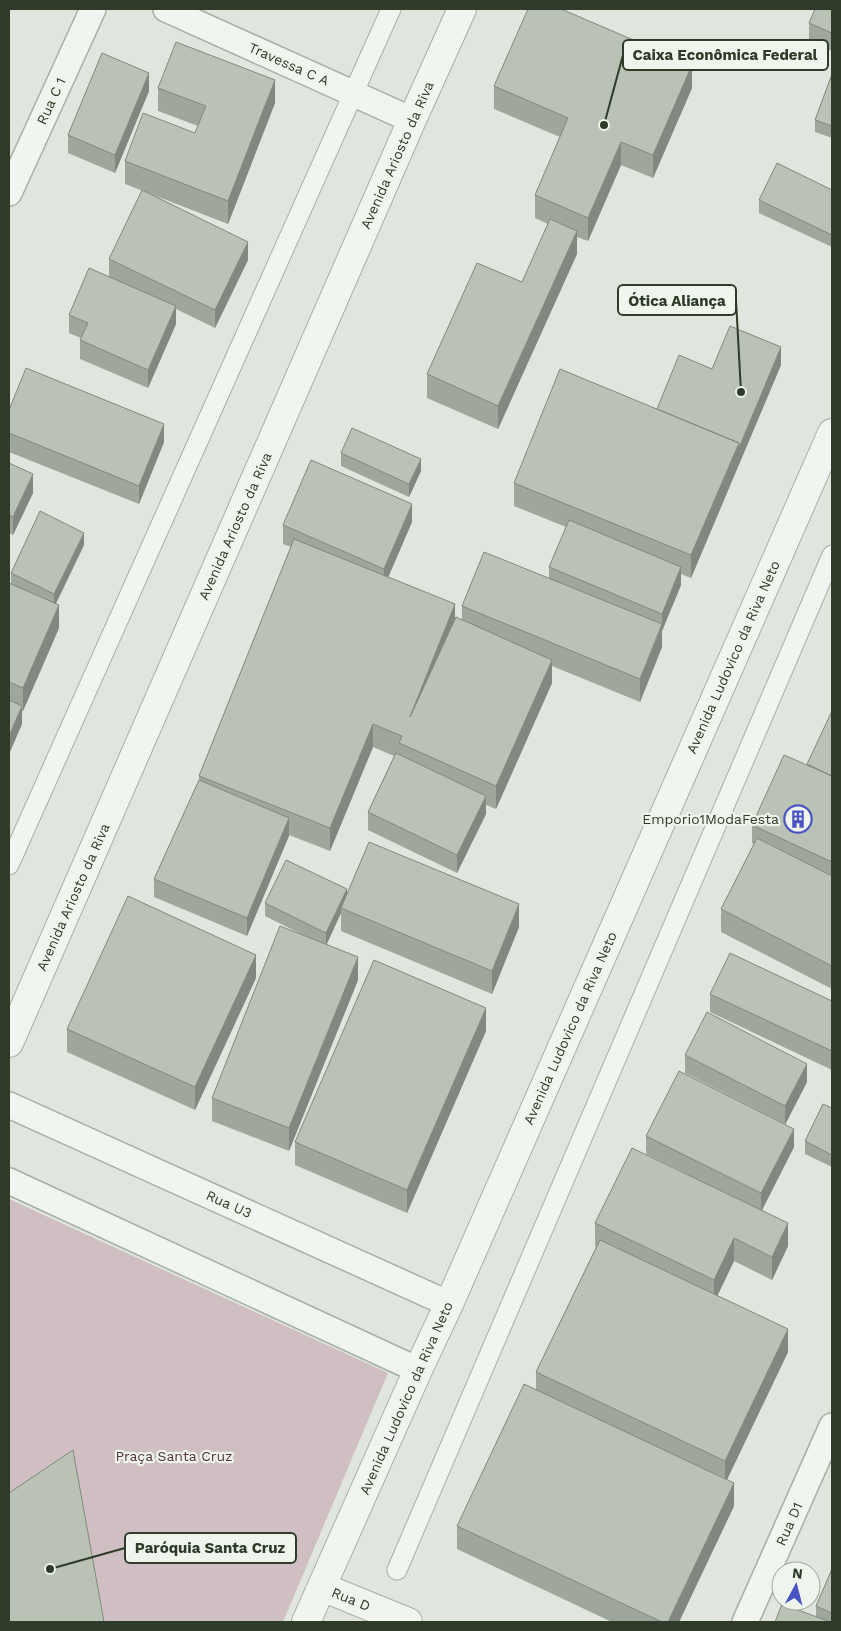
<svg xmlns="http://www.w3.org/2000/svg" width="841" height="1631" viewBox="0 0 841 1631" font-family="'Work Sans',sans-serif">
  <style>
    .green { fill: #cfbfc2 }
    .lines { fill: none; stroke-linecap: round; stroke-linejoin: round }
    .pedestrian-casing { stroke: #a7afa3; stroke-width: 21 }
    .minor-casing { stroke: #a7afa3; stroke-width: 28 }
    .tertiary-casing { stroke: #a7afa3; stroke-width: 30 }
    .pedestrian { stroke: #f1f5f0; stroke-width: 19 }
    .minor { stroke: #f1f5f0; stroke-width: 25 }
    .tertiary { stroke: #f1f5f0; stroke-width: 28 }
    .wall { fill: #9fa79c }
    .shaded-wall { fill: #82887f }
    .building { fill: #b9c2b5; stroke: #82887f }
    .labels { text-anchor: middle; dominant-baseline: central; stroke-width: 4.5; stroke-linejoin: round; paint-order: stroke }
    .street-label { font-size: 14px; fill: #2e3b28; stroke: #eff4ec }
    .poi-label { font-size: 14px; fill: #2e3b28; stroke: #eff4ec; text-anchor: end }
    .park-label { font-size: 14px; fill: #56363a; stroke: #eff4ec }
    .leader { fill: none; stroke: #2e3b28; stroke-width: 2 }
    .callout-dot { fill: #2e3b28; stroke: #eff4ec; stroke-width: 2 }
    .callout { fill: #eff4ec; stroke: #2e3b28; stroke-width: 2 }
    .callout-label { font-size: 15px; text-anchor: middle; font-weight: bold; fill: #2e3b28 }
  </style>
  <rect width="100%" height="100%" fill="#e0e6dd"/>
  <!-- green -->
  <path class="green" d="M9,1199L388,1373L283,1622H9Z"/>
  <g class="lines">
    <!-- pedestrian casing -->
    <g class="pedestrian-casing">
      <path id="pedestrian" d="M9,865L391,9
        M397,1570L832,555"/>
    </g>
    <!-- minor casing -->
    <g class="minor-casing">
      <path id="minor" d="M166,9L412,120
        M9,193L93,9
        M9,1105L449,1304
        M9,1181L418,1370
        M745,1622L832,1426"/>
    </g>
    <!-- tertiary casing -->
    <g class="tertiary-casing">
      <path id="tertiary" d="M9,1043L412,120L462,9
        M322,1587L408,1622
        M306,1622L418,1370L449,1304L832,433"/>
    </g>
    <!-- pedestrian -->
    <use href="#pedestrian" class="pedestrian"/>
    <!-- minor -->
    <use href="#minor" class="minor"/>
    <!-- tertiary -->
    <use href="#tertiary" class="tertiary"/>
  </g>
  <!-- wall -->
  <path class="wall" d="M832,9V51L809,42V23Z
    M832,74V138L815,132V120Z
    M494,86L692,88L653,178L621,165L588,241L577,237V254L498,429L427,398V374L522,282L548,224L535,218V195L560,137L494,109Z
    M158,88L275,103L228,224L125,184V161L195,133L198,126L158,111Z
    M149,91L115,173L68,153V135Z
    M832,190V247L759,213V200Z
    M109,259L248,260L215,328L176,309V324L148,388L80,359V340L81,338L69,333V315L109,277Z
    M781,365L691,578L681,574V585L662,631V647L640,702L552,666V683L496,809L486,805V814L457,873L368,830V812L394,756L373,747L330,851L289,835L247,936L154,897V879L199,780V776L291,547L283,544V525L412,522L388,577L455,619L462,620V606L549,578V567L566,527L514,506V483L657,409L712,369Z
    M9,410L164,442L139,504L9,452Z
    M341,453L421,471L409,497L341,466Z
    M9,463L33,493L13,535L9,533Z
    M84,545L56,604L59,628L23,711H22V724L9,754V583L11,584V573Z
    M832,711V989L721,932V909L754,844L752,843V825L807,765Z
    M347,895L519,927L492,994L341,931V913L326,944L358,980L289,1151L212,1121V1098L309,938L265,916V903Z
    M256,978L195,1110L67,1052V1029Z
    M710,994L832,1001V1070L710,1012Z
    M486,1031L407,1213L295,1165V1142Z
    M685,1055L807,1082L785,1124L794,1147L762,1210L788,1246L772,1280L734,1261L717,1296L788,1352L727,1479L734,1506L679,1622H612L457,1549V1526L536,1390V1372L596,1247L595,1246V1223L687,1174L646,1154V1136L781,1122L685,1073Z
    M832,1108V1167L805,1154V1141Z
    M832,1569V1622H775L816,1617V1606Z"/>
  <!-- shaded-wall -->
  <path class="shaded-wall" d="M692,65V88L653,178V155Z
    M149,73V91L115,173V155Z
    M275,80V103L228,224V201Z
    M621,142V165L588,241V218Z
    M577,231V254L498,429V406Z
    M248,242V260L215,328V310Z
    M176,306V324L148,388V370Z
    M781,347V365L691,578V555Z
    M164,424V442L139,504V486Z
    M421,459V471L409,497V484Z
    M33,474V493L13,535V517Z
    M412,504V522L384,587V569Z
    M84,533V545L54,607V594Z
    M681,567V585L662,631V647L640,702V679L662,626V614Z
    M455,604V627L410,717Z
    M59,605V628L23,711V688Z
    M552,660V683L496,809V786Z
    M22,706V724L9,754V736Z
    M373,724V747L330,851V828Z
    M486,796V814L457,873V855Z
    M289,818V836L247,936V918Z
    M347,889V902L341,908V913L326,946V933Z
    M519,904V927L492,994V971Z
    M256,955V978L195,1110V1087Z
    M358,957V980L289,1151V1128Z
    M486,1008V1031L407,1213V1190Z
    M807,1064V1082L785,1125V1106Z
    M794,1129V1147L761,1212V1193Z
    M788,1223V1246L772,1280V1257Z
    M734,1238V1261L714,1303V1280Z
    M788,1329V1352L725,1484V1461Z
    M734,1483V1506L679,1622H668Z"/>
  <!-- building -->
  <path class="building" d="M528,9H561L692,65L653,155L621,142L588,218L535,195L568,118L494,86Z
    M815,9H832V33L809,23Z
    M176,42L275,80L228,201L125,161L143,113L195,133L206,106L158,88Z
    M102,53L149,73L115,155L68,135Z
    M832,74V126L815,120Z
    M777,163L832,190V235L759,200Z
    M142,190L248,242L215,310L109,259Z
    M550,219L577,231L498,406L427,374L477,263L522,282Z
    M89,268L176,306L148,370L80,340L88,323L69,315Z
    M730,326L781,347L739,448V443L657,409L679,355L712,369Z
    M26,368L164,424L139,486L9,433V410Z
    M560,369L739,443L691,555L514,483Z
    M352,428L421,459L409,484L341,453Z
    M311,460L412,504L384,569L283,525Z
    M9,463L33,474L13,517L9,515Z
    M40,511L84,533L54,594L11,573Z
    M569,520L681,567L662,614L549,567Z
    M294,539L455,604L410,717L456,617L552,660L496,786L399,743L402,736L373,724L330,828L199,776Z
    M484,552L662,624L640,679L462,606Z
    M9,583L59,605L23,688L9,682Z
    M9,700L22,706L9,736Z
    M832,711V776L807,764Z
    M396,753L486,796L457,855L368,812Z
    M784,755L832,776V862L752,825Z
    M199,780L289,818L247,918L154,879Z
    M757,838L832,876V966L721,909Z
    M369,842L519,904L492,971L341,908Z
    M286,860L347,889L326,933L265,903Z
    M128,896L256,955L195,1087L67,1029Z
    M280,926L358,957L289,1128L212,1098Z
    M730,953L832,1001V1051L710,994Z
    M374,960L486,1008L407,1190L295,1142Z
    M707,1012L807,1064L785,1106L685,1055Z
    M679,1071L794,1129L761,1193L646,1136Z
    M823,1104L832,1108V1155L805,1141Z
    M632,1148L788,1223L772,1257L734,1238L714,1280L595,1223Z
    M600,1240L788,1329L725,1461L536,1372Z
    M524,1384L734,1483L668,1622H662L457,1526Z
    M73,1450L104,1622H9V1493Z
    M832,1569V1613L816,1606Z
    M782,1604L828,1621L827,1622H775Z"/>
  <!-- icons -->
  <defs>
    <g id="building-ring" transform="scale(1.4375)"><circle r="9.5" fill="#eff4ec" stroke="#4953c4" stroke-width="1.5"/><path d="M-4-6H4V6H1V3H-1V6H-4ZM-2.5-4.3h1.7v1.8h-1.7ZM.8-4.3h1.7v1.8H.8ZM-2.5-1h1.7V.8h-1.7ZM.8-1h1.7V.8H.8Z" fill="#4953c4"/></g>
  </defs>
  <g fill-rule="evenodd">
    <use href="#building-ring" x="798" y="819"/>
  </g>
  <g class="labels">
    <!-- street labels -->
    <g class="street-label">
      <text transform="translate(289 64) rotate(24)">Travessa C A</text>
      <text transform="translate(51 101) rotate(-65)">Rua C 1</text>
      <text transform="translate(397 155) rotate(-66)">Avenida Ariosto da Riva</text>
      <text transform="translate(235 526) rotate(-66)">Avenida Ariosto da Riva</text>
      <text transform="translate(733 657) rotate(-66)">Avenida Ludovico da Riva Neto</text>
      <text transform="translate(73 897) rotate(-66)">Avenida Ariosto da Riva</text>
      <text transform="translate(570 1028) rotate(-66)">Avenida Ludovico da Riva Neto</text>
      <text transform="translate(229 1204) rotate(24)">Rua U3</text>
      <text transform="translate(406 1398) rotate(-66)">Avenida Ludovico da Riva Neto</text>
      <text transform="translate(789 1524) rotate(-66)">Rua D1</text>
      <text transform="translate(351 1599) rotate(22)">Rua D</text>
    </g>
    <!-- poi labels -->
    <g class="poi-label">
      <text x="779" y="819">Emporio1ModaFesta</text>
    </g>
    <!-- park labels -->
    <g class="park-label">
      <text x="174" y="1456">Praça Santa Cruz</text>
    </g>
  </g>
  <!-- callouts -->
  <path class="leader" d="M604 125L623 55M741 392L736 300M50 1569L125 1548"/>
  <g class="callout-dot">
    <circle cx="604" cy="125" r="5"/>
    <circle cx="741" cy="392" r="5"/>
    <circle cx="50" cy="1569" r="5"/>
  </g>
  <g class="callout">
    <rect x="623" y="40" width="205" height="30" rx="5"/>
    <rect x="618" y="285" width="118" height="30" rx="5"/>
    <rect x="125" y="1533" width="171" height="30" rx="5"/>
  </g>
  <g class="callout-label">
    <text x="725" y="60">Caixa Econômica Federal</text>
    <text x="677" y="306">Ótica Aliança</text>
    <text x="210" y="1553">Paróquia Santa Cruz</text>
  </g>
  <!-- border -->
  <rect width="841" height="1631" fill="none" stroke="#2e3b28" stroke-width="20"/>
  <!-- north arrow -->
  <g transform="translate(796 1586) rotate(7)"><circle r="24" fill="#eff4ec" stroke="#a2aa9e"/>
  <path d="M0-4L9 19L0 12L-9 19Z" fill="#4953c4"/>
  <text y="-8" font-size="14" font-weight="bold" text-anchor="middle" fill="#2e3b28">N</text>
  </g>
</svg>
